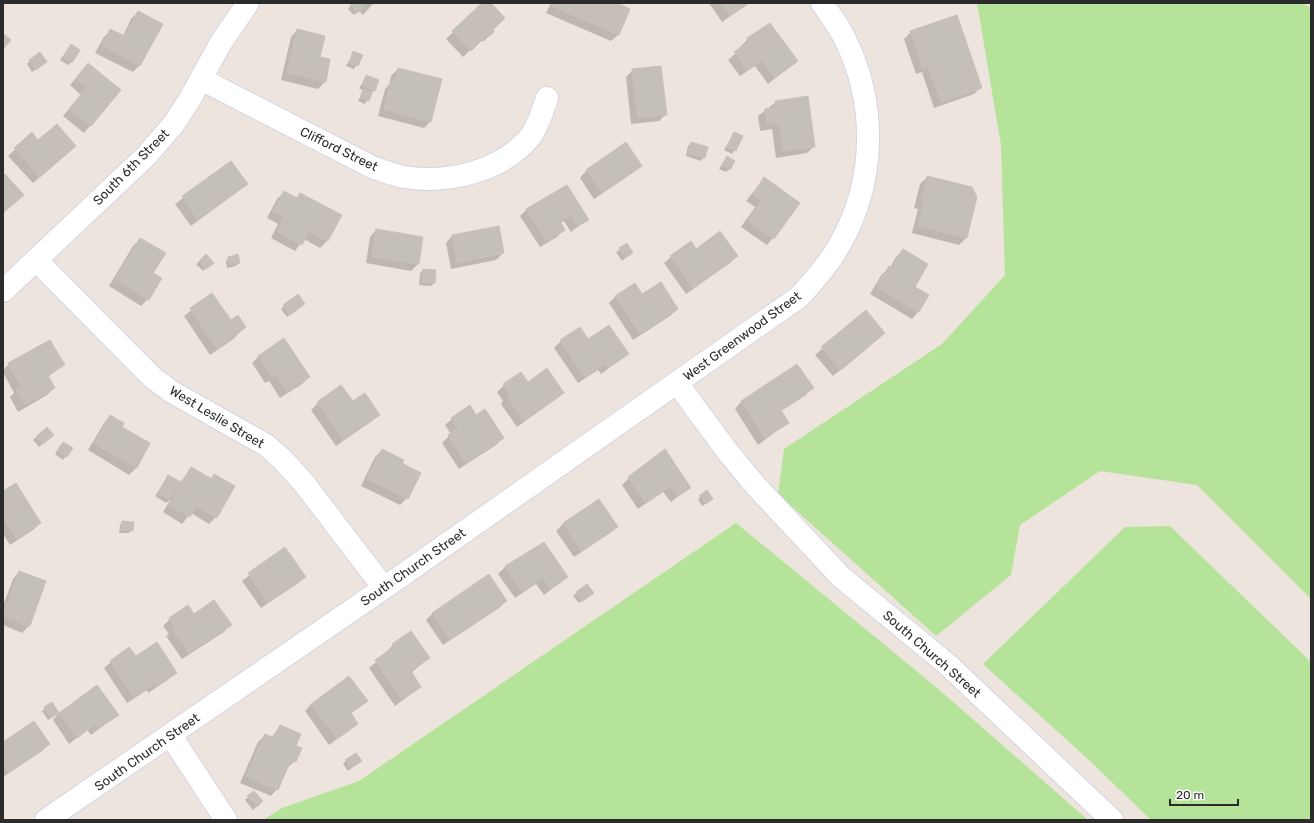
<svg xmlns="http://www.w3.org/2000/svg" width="1314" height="823" viewBox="0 0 1314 823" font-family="Rubik,sans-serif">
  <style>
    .green { fill: #b4e399 }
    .shadow { fill: #0003 }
    .building { fill: #c5bfb9; stroke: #c8c1b6 }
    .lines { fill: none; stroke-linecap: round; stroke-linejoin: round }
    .minor-casing { stroke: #d2d6e3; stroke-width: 24 }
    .minor { stroke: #fff; stroke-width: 22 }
    .labels { text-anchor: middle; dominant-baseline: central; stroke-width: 3.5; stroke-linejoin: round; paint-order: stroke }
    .street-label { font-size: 13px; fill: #2b2b2b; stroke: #fff }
  </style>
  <rect width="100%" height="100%" fill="#ede5dd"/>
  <!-- green -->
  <path class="green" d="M977,3H1302L1311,8V599L1197,485L1100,471L1020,525L1011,575L936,636L778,494L784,449L942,344L1005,275L1001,145Z
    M736,523L936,687L1088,820H263L282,808L359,781Z
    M1170,526L1311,662V820H1151L1090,761L983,664L1125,527Z"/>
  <!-- shadow -->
  <path class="shadow" d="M351,3H374L363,15L359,11L354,15L348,9L352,4Z
    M483,3H490L493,32L483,42L481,40L463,57L446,39Z
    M551,3H615L629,9L618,35L611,41L546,13Z
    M709,3H749L722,22Z
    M138,12L140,65L133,72L95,53L104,37L111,30L123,36L131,19Z
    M770,24L797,61L768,84L755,66L740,76L728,60L742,48L741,46L748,39Z
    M297,30L319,58L329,60L325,82L318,89L281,80L291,37Z
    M911,32L980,88L974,94L934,108L922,72L916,74L904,39Z
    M71,45V62L68,65L60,60Z
    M354,52L362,55L354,69L346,66Z
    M30,61L42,65L32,72L27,64Z
    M398,69L431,121L424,128L378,116L385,89L389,85L391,76Z
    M633,70L666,114L659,121L631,124L626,77Z
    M81,72L119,91L84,133L63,116L81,95L70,85Z
    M366,76L374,90L365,104L358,101L364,90L359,89Z
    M776,102L814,146L807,153L776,158L772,129L760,131L758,116Z
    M734,133L742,137L732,154L724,150Z
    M32,134L38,141L68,153L33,183L8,156Z
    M692,143L704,157L701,161L686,156L688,146Z
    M625,144L641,166L634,172L594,199L580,178L586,171Z
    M727,157L729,169L726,172L719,169Z
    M231,162L247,184L191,226L175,204Z
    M927,177L976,197L966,238L959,245L912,233L918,209L914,208L920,184Z
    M764,179L773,238L767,245L741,227L755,207L746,201Z
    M567,186L587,219L571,232L564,221L560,223L564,230L557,237L540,247L520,216L527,209Z
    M284,192L296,199L301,194L340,215L327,241L320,248L304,239L295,251L271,238L278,224L267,218L277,199Z
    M376,230L418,264L411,271L366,263L370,237Z
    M452,236L503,253L496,260L451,269L446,243Z
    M140,239L152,273L161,279L148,299L141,306L109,286L133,246Z
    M627,245L632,253L622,261L616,252Z
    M696,250L737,256L730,263L686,294L664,263L671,257Z
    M903,250L914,287L928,295L918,312L912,319L870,294L882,274L890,268L896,257Z
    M229,257L239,262L236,266L227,268L226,261Z
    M200,261L209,266L203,271L196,264Z
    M423,270L435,271L434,283L431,286L419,285L420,273Z
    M212,294L231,322L245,327L232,340L210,355L184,316Z
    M642,296L677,309L670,316L633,340L609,303L615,297Z
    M304,304L287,317L281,309L284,306Z
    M866,311L884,333L833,376L815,355Z
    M588,340L628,354L601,374L598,370L578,383L554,348L561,341Z
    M259,356L309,377L302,384L280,398L269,381L265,383L252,363Z
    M9,364L63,365L48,377L54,388L47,395L18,412L10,397L14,393L3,372V370Z
    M797,365L812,388L806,395L781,411L788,422L758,445L735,409L741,402Z
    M527,383L563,392L556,399L517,427L501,404L503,401L497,392L504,385Z
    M352,402L379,415L372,421L336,446L311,410L318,403Z
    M110,416L120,427L149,444L136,468L129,475L88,450L104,423Z
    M476,416L503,438L496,445L459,469L442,443L451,434L445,425L452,419Z
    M36,437L49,438L39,447L33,440Z
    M60,446L66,456L63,460L55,454Z
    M382,450L401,464L420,473L407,498L400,505L361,486L375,457Z
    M191,468L211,479L214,475L216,517L209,524L191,513L182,524L163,512L171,499L166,503L155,496L168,476L180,483Z
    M629,478L690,487L671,502L663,492L638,509L622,485Z
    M3,492L40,523L33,530L10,545L3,534Z
    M701,496L709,502L702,506L698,499Z
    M598,500L616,527L610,533L574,557L556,531L563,524Z
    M123,522L132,530L129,533H119L120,525Z
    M544,543L567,577L544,595L536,584L515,598L498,574L505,567Z
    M284,549L304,577L297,584L261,608L242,581Z
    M19,572L45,582L29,626L22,633L3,625V606L13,579Z
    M586,585L589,596L579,603L573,596Z
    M506,601L499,608L443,645L426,620L433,613Z
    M170,619L230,625L224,632L182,659L166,636L169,634L163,626Z
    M393,645L429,658L411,673L420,687L395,706L369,668L387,653L386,652Z
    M135,658L176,672L169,679L148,693L147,690L127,703L104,668L111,662Z
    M366,701L350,714L357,724L329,745L305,711L311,704Z
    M51,703L59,714L117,715L91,735L87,730L69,744L53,720L58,714L48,720L42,711Z
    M280,726L295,746V761L287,768L277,789L271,796L240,783L258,742L265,735L271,738Z
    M3,743L49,744L42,751L3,777Z
    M346,761L357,764L348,771L343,764Z
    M254,792L262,801L253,810L245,800Z"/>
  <!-- building -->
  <path class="building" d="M352,3H362L365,6L358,13L350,5Z
    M482,3H491L505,18L493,30L494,32L490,36L488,34L471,51L452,31Z
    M554,3H617L630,9L619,35L552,6Z
    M720,3H749L730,16Z
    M138,11L163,24L140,66L102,46L110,29L125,36Z
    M957,15L982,88L941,102L928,66L923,68L910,31Z
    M770,23L798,61L775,78L762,60L747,70L734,52L749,41L747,38Z
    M297,29L325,36L320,57L330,59L326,82L287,73Z
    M3,33L11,40L3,49Z
    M71,44L80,50L72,63L63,57Z
    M353,51L363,55L358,66L349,63Z
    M40,52L47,62L36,70L29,60Z
    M88,63L121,90L91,126L69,109L87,87L76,78Z
    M661,66L667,115L638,118L632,69Z
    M398,68L442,79L431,122L384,109L391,81L394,82Z
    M366,75L379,80L375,91L362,85Z
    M363,89L372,93L369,101L360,98Z
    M808,96L815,147L783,151L779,123L767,125L765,109L776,107L775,101Z
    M57,124L76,146L40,177L14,148L32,132L38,140Z
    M734,132L743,136L736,151L727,147Z
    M626,142L642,166L602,193L586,170Z
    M691,142L708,147L705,158L688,153Z
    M727,156L735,161L730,170L722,165Z
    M231,161L248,184L198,220L182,196Z
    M5,174L24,195L3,213V176Z
    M927,176L972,187L977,197L967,238L918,226L924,202L921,201Z
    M764,177L800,203L774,239L747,220L761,200L753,194Z
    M567,185L589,220L578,226L571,215L560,221L565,230L547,241L526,209Z
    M284,191L297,198L300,193L342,215L328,241L309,232L302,245L277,231L284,217L273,211Z
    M499,226L504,253L457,263L452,235Z
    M376,229L423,237L419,264L372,257Z
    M720,231L738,256L693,288L670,256L691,241L696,249Z
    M140,238L166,253L153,273L162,278L149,300L115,279Z
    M627,243L633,253L625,258L619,248Z
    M903,249L928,264L915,287L929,295L919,312L876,287L889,266L892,268Z
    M206,254L214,263L206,269L199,261Z
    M238,254L240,263L230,265L228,257Z
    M423,269L436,270L435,283L421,282Z
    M661,282L678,309L640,334L615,296L635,283L642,294Z
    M212,293L231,320L238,315L246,327L217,349L190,308Z
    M298,294L305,304L290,315L283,305Z
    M866,310L885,333L841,370L821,347Z
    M609,325L629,354L608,368L605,364L585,377L560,340L580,327L588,339Z
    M284,338L310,377L287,392L276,375L272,377L258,356Z
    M50,340L65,365L48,375L55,388L25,405L16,390L22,387L8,363Z
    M797,364L814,388L781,410L789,423L765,438L741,401Z
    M547,368L564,393L524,421L507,396L510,394L503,384L521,372L528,382Z
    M341,385L353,401L365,393L380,415L343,440L317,402Z
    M470,405L476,415L485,409L504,438L466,463L448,435L458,428L451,418Z
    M110,415L124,423L122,427L150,443L137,468L94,443Z
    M47,427L54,435L43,444L36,437Z
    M63,442L73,448L67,457L57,451Z
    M382,449L404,460L402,463L421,473L408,499L367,479Z
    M665,449L691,488L678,496L671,486L646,503L628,477Z
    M191,467L212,479L214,474L235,486L217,518L196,506L190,517L169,505Z
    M168,475L181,482L170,500L158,493Z
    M16,483L41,523L17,539L3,517V491Z
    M707,490L713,499L706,504L700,495Z
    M599,499L618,527L581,551L563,523Z
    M122,521L134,522L133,531L121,530Z
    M544,542L568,577L551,589L543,578L522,592L505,566Z
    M285,547L306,577L268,602L248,573Z
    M19,571L46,581L30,626L3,616Z
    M489,574L507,601L450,639L432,613Z
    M587,584L594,593L583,601L576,592Z
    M214,600L232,625L189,653L172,629L175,627L169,618L188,605L194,614Z
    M411,631L430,658L411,671L421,687L402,700L375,660L394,647L392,644Z
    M157,642L177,673L155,687L154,684L134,697L110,661L129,647L136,656Z
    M349,676L368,701L351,713L358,724L337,739L311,704Z
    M97,685L119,715L98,729L95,724L77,738L59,713Z
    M52,702L59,713L51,718L44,707Z
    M34,721L50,744L9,772L3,761V742Z
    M280,725L301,734L296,746L302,748L296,762L291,760L278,790L246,776L265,734L274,738Z
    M356,753L362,761L351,768L345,760Z
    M254,791L263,801L257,807L247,796Z"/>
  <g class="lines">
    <!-- minor casing -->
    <g class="minor-casing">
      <path id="minor" d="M201,79L374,168C384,171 394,175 404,177C447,184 501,172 530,137C538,126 543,111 547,98
        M36,260L153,378L172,392L266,445L283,460L303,482L384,588
        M3,291L146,156L173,125L190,99L220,44L248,3
        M677,383L727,451L755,485L841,577L947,664L1112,820
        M171,736L226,820
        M46,820L384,588L799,297C814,281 829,264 840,244C876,181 877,104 845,39C839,26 830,15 822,3"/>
    </g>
    <!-- minor -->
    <use href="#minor" class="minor"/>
  </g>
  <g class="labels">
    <!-- street labels -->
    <g class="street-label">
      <text transform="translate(339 149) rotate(26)">Clifford Street</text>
      <text transform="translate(131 167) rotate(-45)">South 6th Street</text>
      <text transform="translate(742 336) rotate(-36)">West Greenwood Street</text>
      <text transform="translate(217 417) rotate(31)">West Leslie Street</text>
      <text transform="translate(413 567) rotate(-35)">South Church Street</text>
      <text transform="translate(932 654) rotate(41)">South Church Street</text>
      <text transform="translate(147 752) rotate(-35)">South Church Street</text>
    </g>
  </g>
  <!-- border -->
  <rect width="1314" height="823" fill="none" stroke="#2b2b2b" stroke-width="8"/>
  <!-- scale -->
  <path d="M1170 799v6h68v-6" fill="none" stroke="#2b2b2b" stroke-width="2"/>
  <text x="1176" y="799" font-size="12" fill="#2b2b2b" stroke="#ffffff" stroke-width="3" paint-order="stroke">20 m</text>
</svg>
